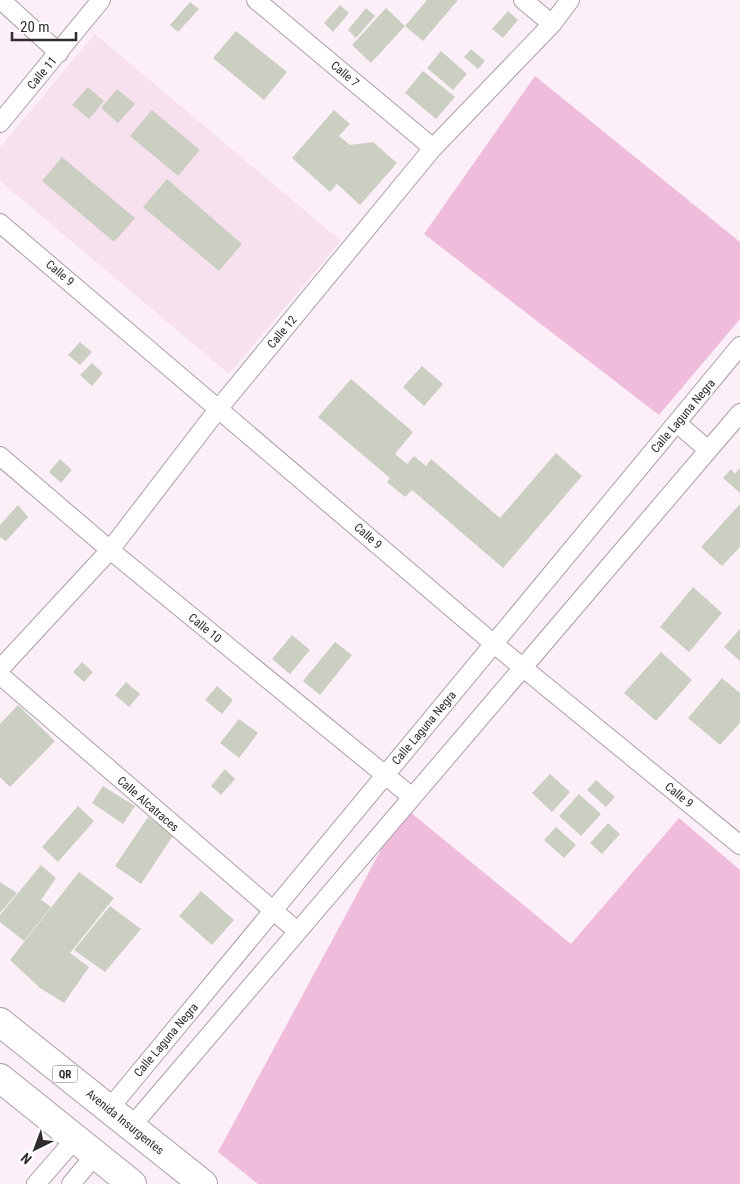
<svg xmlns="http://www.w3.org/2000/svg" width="740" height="1184" viewBox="0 0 740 1184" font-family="'Roboto Condensed',sans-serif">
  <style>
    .built { fill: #f7e1ee }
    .green { fill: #efbcdb }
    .building { fill: #cacfc2 }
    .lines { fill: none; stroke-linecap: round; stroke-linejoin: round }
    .street-casing { stroke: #ab9ea6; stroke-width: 20 }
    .primary-casing { stroke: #ab9ea6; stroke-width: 30 }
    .street { stroke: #fff; stroke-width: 18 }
    .primary { stroke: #fff; stroke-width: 28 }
    .labels { text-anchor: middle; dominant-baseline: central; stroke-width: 4.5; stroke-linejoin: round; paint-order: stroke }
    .shield { fill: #fff; stroke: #6e6b6d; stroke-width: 1 }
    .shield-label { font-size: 11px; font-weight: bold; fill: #302b2e }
    .street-label { font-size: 12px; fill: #302b2e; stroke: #fff }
  </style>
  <rect width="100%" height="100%" fill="#fdeff8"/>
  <!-- built -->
  <path class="built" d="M95,34L341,241L229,374L0,181V147Z"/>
  <!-- green -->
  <path class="green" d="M535,76L740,242V319L659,415L424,234Z
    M404,807L571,944L679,818L740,870V1184H258L218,1152Z"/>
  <!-- building -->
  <path class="building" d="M427,0H458L423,41L405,26Z
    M190,2L199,9L178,32L170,25Z
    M340,5L349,13L333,32L324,23Z
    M366,8L375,16L356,38L348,30Z
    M386,8L405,26L371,63L352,45Z
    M508,11L518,20L503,38L492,29Z
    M236,31L287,72L264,100L213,58Z
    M471,49L485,61L478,69L464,57Z
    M441,51L467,74L453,90L427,68Z
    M423,71L455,97L436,119L405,93Z
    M88,87L104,101L89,119L72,105Z
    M117,89L135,104L118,123L101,108Z
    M152,110L200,150L178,176L130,136Z
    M334,110L350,124L339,136L350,145L373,142L397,163L360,205L337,184L330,192L292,158Z
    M62,157L135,218L114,242L42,181Z
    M167,179L242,244L219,271L143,207Z
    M80,342L92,352L80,365L68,355Z
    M92,363L103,373L92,386L80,375Z
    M422,366L443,384L424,406L403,387Z
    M351,379L413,432L395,454L407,464L414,456L426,466L431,459L500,518L556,453L582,476L503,568L412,490L405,497L387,482L390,478L318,417Z
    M60,459L72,470L61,483L49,472Z
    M740,468V493L723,478L731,469L735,474Z
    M740,504V547L722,566L701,547Z
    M18,505L28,517L6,541L0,537V525Z
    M693,587L722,613L689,652L660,627Z
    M740,629V661L724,647Z
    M292,635L310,650L290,674L272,659Z
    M335,642L352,655L320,695L303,681Z
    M661,652L692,680L656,721L624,693Z
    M82,662L93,672L84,682L73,672Z
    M722,678L740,693V723L720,745L688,718Z
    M126,682L140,694L129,707L115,695Z
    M217,686L233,700L222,714L205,700Z
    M18,705L55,741L10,787L0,777V724Z
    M239,719L258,733L239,758L220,743Z
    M225,769L235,779L221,795L211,786Z
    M550,774L570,792L552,812L532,793Z
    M596,780L615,797L606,807L587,790Z
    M103,786L135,806L123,824L92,803Z
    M579,794L601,814L581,836L559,816Z
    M78,806L94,821L58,862L42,847Z
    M148,817L174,834L141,884L115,866Z
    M608,823L620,834L602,854L590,843Z
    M556,827L576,845L564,858L544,840Z
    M41,865L56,878L41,900L51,907L24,941L0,922V915Z
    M79,872L114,898L70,953L89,967L64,1003L40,988L10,960Z
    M0,882L17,893L0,913Z
    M201,891L234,920L212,945L179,916Z
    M110,906L141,929L105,972L74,950Z"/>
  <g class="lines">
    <!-- street casing -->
    <g class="street-casing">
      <path id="street" d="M1,0L59,53
        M256,0L433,148
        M523,0L552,24
        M0,123L101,0
        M0,223L494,644L740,845
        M677,423L708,450
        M0,456L110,550L412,797
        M0,669L110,550L219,408L433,148L552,24L570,0
        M0,675L297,931
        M109,1109L740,346
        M131,1127L740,413
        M36,1184L76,1138
        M71,1184L96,1154"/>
    </g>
    <!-- primary casing -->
    <g class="primary-casing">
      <path id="primary" d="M0,1022L203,1184
        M0,1078L132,1184"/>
    </g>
    <!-- street -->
    <use href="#street" class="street"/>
    <!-- primary -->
    <use href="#primary" class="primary"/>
  </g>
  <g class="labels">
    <!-- shield labels -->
    <rect class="shield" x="52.5" y="1065.5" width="25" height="17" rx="4"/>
    <g class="shield-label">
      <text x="65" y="1074">QR</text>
    </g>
    <!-- street labels -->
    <g class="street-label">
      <text transform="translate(42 73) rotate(-50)">Calle 11</text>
      <text transform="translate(345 74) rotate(40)">Calle 7</text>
      <text transform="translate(60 273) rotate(40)">Calle 9</text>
      <text transform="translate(282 332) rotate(-50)">Calle 12</text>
      <text transform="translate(683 416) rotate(-50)">Calle Laguna Negra</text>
      <text transform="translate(368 536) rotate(41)">Calle 9</text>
      <text transform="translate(205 628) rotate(39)">Calle 10</text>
      <text transform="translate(424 728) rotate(-50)">Calle Laguna Negra</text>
      <text transform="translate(679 795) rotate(39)">Calle 9</text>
      <text transform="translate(148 804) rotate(41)">Calle Alcatraces</text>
      <text transform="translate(166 1040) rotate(-50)">Calle Laguna Negra</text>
      <text transform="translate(125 1122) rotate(39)">Avenida Insurgentes</text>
    </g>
  </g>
  <!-- north arrow -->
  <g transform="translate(35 1149) rotate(222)" stroke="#ffffff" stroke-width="4" paint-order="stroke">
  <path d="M0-4L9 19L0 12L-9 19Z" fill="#302b2e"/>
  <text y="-8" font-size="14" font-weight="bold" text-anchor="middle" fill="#302b2e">N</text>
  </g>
  <!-- scale -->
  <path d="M12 32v8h64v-8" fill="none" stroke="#302b2e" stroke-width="2.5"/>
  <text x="20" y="32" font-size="15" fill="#302b2e" stroke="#ffffff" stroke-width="4" paint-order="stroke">20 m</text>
</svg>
